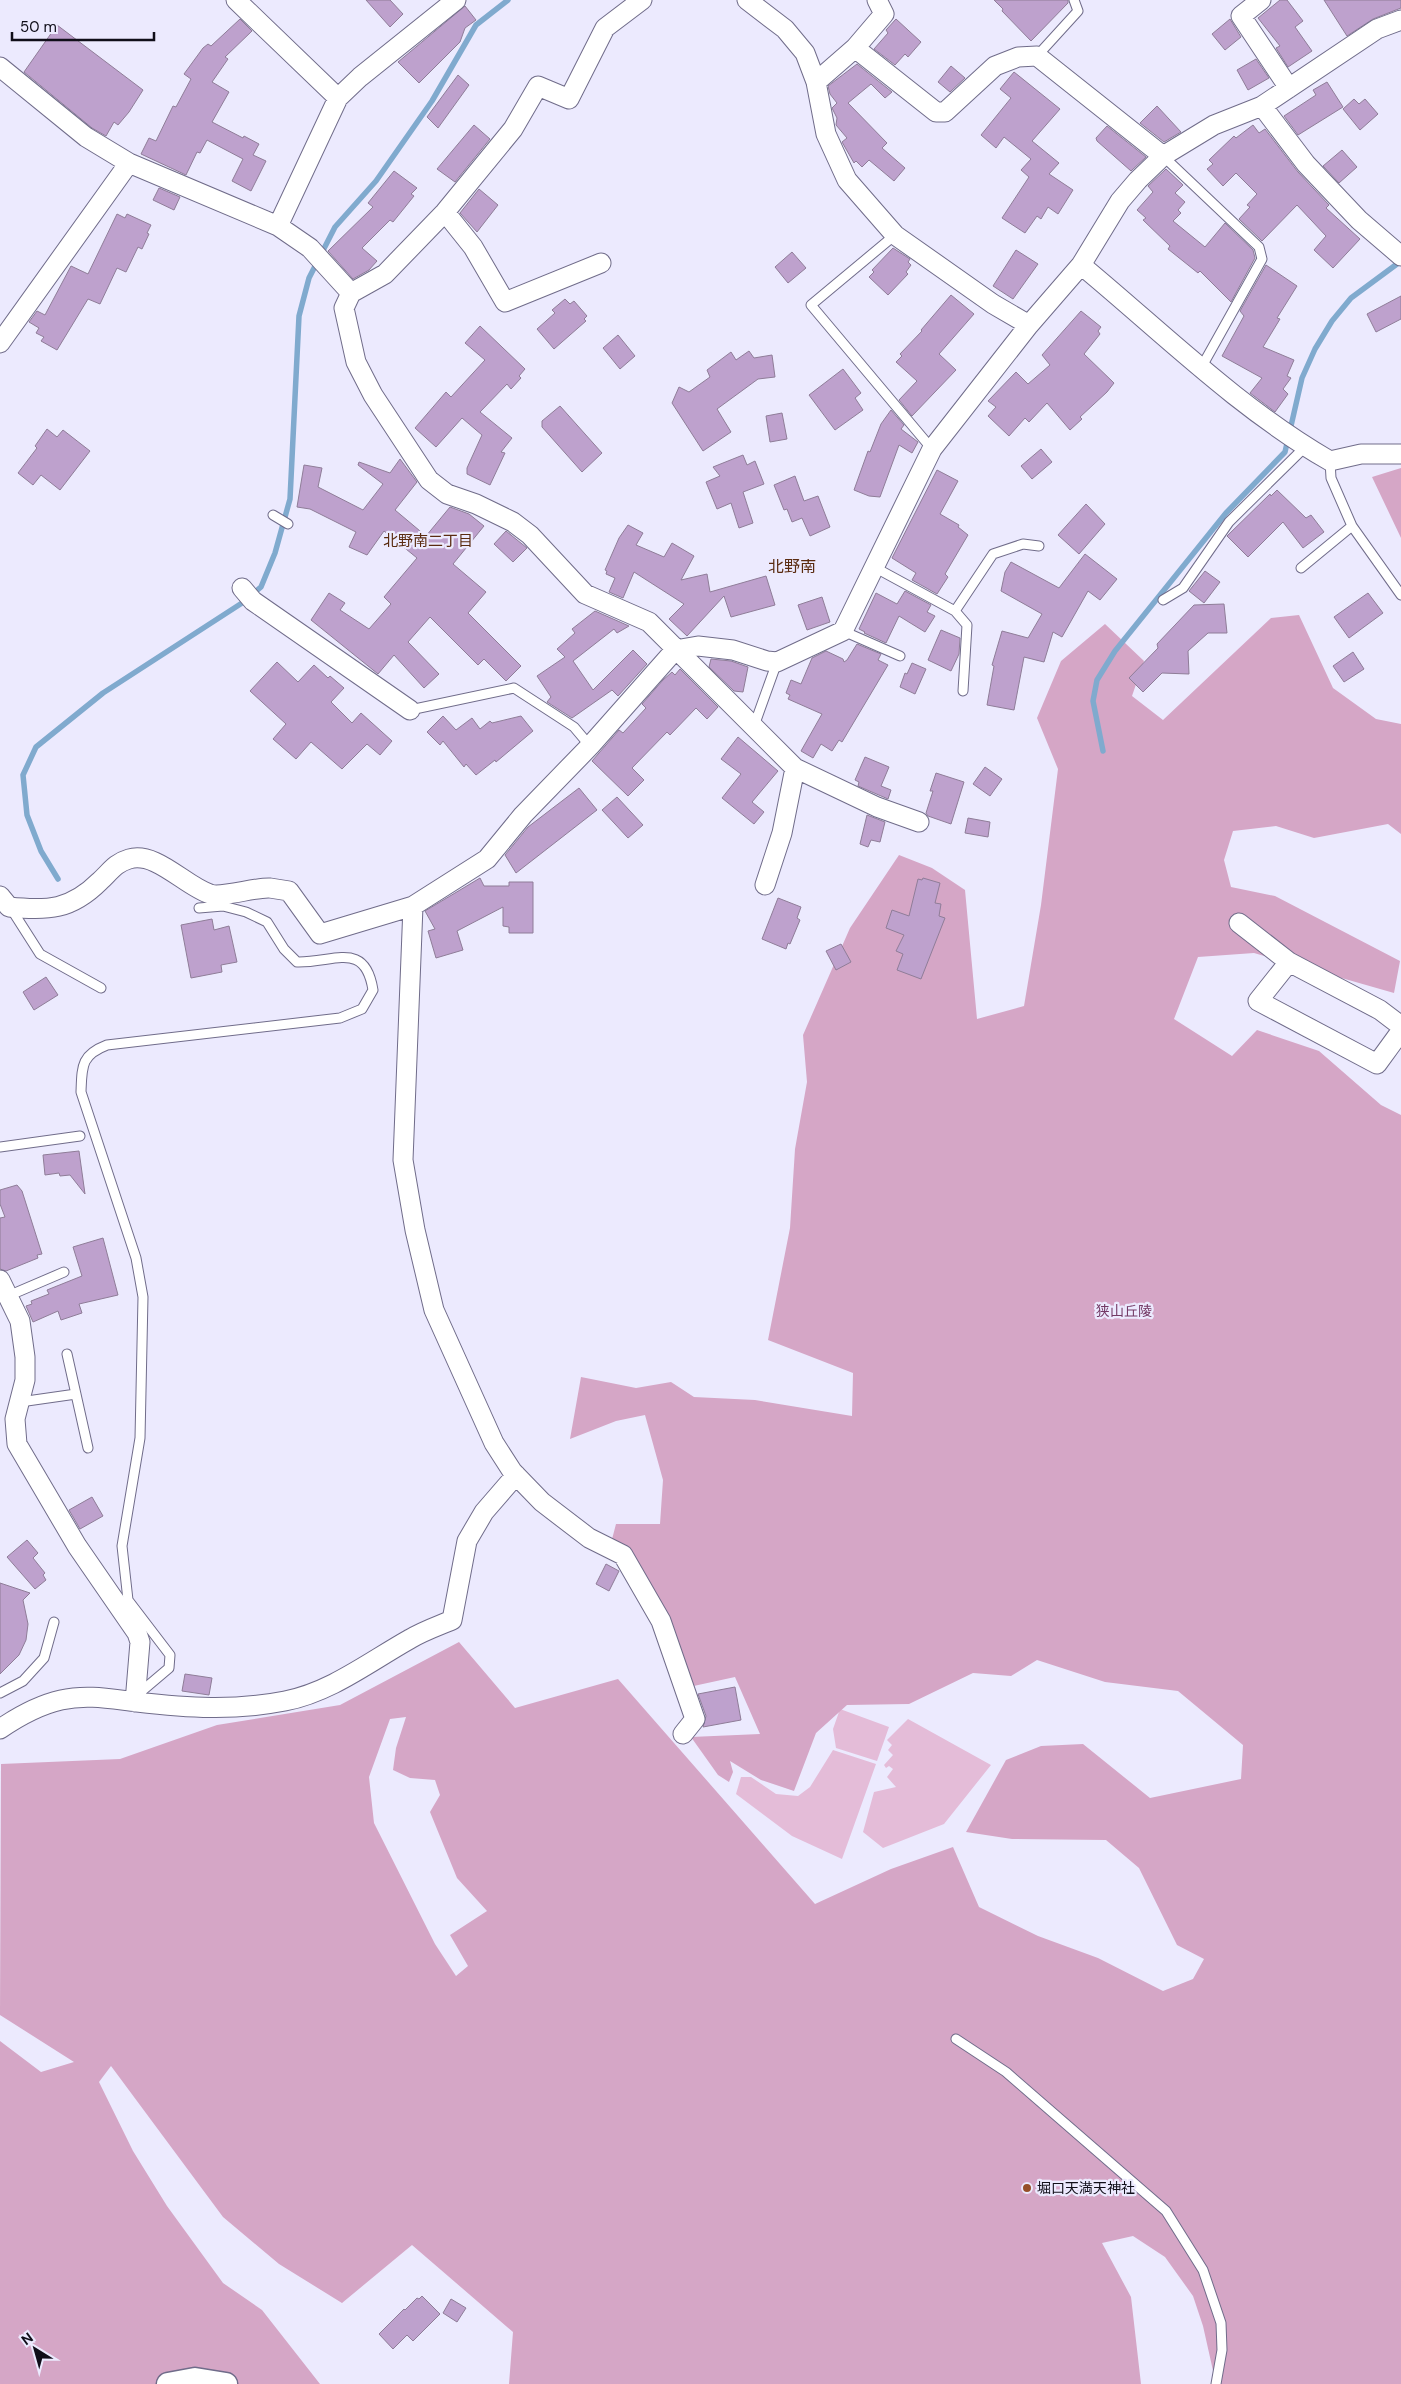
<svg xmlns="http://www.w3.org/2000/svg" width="1401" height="2384" viewBox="0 0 1401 2384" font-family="'DM Sans','Noto Sans JP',sans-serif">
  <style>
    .green { fill: #e4bcd8 }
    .forest { fill: #d5a6c6; fill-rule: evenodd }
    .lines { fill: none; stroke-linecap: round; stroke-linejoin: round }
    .stream { stroke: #80aace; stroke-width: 5.5 }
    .building { fill: #bea1cd; stroke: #8f7d98 }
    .service-casing { stroke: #706c8a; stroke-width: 11 }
    .minor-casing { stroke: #706c8a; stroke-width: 21 }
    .tertiary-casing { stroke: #706c8a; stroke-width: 25 }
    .service { stroke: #fff; stroke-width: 9 }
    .minor { stroke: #fff; stroke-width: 19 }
    .tertiary { stroke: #fff; stroke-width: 22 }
    .poi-dot { fill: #964f29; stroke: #eceafe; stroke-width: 2 }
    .labels { text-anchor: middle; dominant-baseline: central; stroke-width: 4.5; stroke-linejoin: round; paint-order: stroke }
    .park-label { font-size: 14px; fill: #733965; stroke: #eceafe }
    .poi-label { font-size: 14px; fill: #100e19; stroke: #eceafe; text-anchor: start }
    .neighbourhood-label { font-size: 15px; fill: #5a2b10; stroke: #eceafe }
    .quarter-label { font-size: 16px; fill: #5a2b10; stroke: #eceafe }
  </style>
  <rect width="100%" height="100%" fill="#eceafe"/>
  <!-- green -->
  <path class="green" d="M840,1709L889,1727L877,1761L836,1748L833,1729Z
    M908,1719L991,1765L944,1824L883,1848L863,1832L874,1792L896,1787L887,1777L893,1769L889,1766L886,1768L884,1765L893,1755L888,1750L892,1745L887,1740Z
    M833,1750L876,1764L842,1859L792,1836L736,1794L741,1777H751L776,1794L798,1796L810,1787Z"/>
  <!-- forest -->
  <path class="forest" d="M1401,468V538L1372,477Z
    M1299,615L1333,688L1376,719L1401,724V834L1388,824L1314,838L1276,826L1233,831L1224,860L1231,887L1275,896L1400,961L1394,993L1254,953L1198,957L1174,1019L1232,1056L1257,1030L1319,1051L1381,1105L1401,1115V2384H1216L1203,2326L1193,2296L1165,2257L1133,2236L1102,2243L1131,2297L1141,2384H509L513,2332L412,2245L342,2303L279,2264L223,2217L111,2066L99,2082L133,2151L167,2206L223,2283L262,2310L320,2384H0V2041L41,2072L74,2062L0,2015L1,1764L120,1759L217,1725L340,1705L459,1642L515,1708L618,1679L815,1904L891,1869L953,1847L979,1907L1038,1936L1098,1958L1163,1991L1193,1979L1204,1959L1177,1945L1139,1868L1106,1840L1012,1839L966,1832L1006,1760L1041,1746L1083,1744L1150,1798L1241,1779L1243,1745L1178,1691L1105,1682L1037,1660L1011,1676L973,1673L909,1704L847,1705L816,1733L794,1791L761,1780L730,1761L733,1772L729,1782L718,1775L691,1737L760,1734L735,1677L689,1687L611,1543L616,1524H660L663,1480L645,1415L616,1421L570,1439L581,1377L636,1388L671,1382L694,1397L755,1400L852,1416L853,1373L768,1340L790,1228L795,1149L807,1082L803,1035L850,928L899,855L932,868L965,890L977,1019L1024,1006L1041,905L1058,769L1037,718L1061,661L1105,624L1144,661L1132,696L1163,720L1271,618ZM406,1717L396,1748L393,1770L410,1778L435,1780L440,1795L430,1812L457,1878L487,1911L450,1935L468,1966L456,1976L435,1944L374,1823L369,1777L390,1719Z"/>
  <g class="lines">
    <!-- stream -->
    <path class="stream" d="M1103,751L1093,701L1097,680L1115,651L1226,513L1285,452L1302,378L1315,349L1332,321L1351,298L1401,261
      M58,879L41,851L27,815L23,775L36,747L103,693L242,603L261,587L275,553L290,499L299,316L309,278L335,227L376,181L432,101L476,25L508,0"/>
  </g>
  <!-- building -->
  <path class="building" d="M366,0H390L403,14L390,27Z
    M994,0H1068V3L1031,41L1002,11L1003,9Z
    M1280,0H1287L1303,21L1295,27L1312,51L1288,67L1276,48L1280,46L1258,18Z
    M1324,0H1401V8L1373,19L1347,36Z
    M465,6L476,20L465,28L460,42L419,83L398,62Z
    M240,19L252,31L225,57L228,59L212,82L229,92L212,122L243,138L244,136L259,144L253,155L266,161L251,191L232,181L243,159L207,140L200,153L197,152L186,175L141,154L149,138L156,141L173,106L176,107L191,79L184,74L203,48L208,44L211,46Z
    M896,19L921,42L908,57L905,54L895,65L874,49L888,33L886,30Z
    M1230,19L1241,37L1225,50L1212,34Z
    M57,25L143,90L129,112L118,125L114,122L106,136L92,128L24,72Z
    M1256,59L1269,78L1248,90L1237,70Z
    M857,64L892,92L885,98L871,84L848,103L887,143L882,148L905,168L894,181L869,160L862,167L856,161L854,163L842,142L847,138L836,125L837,118L832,108L837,103L830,94L828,86Z
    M951,66L965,78L950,92L938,82Z
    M1014,72L1060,109L1032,141L1059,163L1049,174L1073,190L1058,214L1048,207L1041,219L1037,216L1025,233L1002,218L1029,177L1021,170L1031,159L1004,137L996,148L981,135L1011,98L1000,89Z
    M458,75L469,85L438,128L427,117Z
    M1327,82L1343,107L1298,135L1284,116L1316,95L1313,90Z
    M1354,99L1359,104L1365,99L1378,114L1360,130L1343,109Z
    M1157,106L1181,132L1164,142L1140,123Z
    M474,125L490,139L455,182L437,169Z
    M1253,125L1259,133L1265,129L1298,172L1329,205L1326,208L1360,239L1333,268L1314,250L1326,236L1297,205L1262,241L1239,219L1250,207L1247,205L1257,194L1236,173L1223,186L1207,169L1213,164L1209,160L1234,136L1236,138Z
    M1107,126L1146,157L1131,171L1097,141L1096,138Z
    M1342,150L1357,167L1339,183L1323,166Z
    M1166,169L1183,185L1175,193L1185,202L1178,210L1181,213L1173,221L1205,247L1225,223L1253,250L1255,258L1231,302L1200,271L1198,273L1168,249L1170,246L1143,220L1146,218L1137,210L1153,192L1148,186Z
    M394,171L417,188L411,194L414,196L393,222L390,220L362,248L377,261L369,270L353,279L328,251L373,207L368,203Z
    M159,188L180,197L174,210L153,200Z
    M479,189L498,205L477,232L460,213Z
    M117,214L125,218L127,214L151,225L147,233L149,234L142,249L138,247L126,272L117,268L100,304L88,299L57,350L41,341L44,337L36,333L39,328L29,322L37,311L45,315L71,266L88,274Z
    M893,248L910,259L908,262L911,265L906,272L908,274L888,295L869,277L874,272L872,270Z
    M1016,250L1038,264L1013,299L993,286Z
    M792,252L806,268L788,283L775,267Z
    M1266,265L1297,286L1277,318L1280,319L1263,347L1294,360L1287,376L1291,378L1283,389L1288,394L1275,412L1250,393L1262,378L1222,356L1244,316L1240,311Z
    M951,295L974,314L939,354L956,370L912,416L899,400L917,381L896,362L902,356L900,354L922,331L921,330Z
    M1401,296V319L1376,332L1367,314Z
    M565,299L570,304L574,301L587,316L584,319L586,321L554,349L537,329L555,313L552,310Z
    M1081,311L1101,327L1098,331L1100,334L1084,354L1114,383L1107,392L1080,417L1082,419L1070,430L1047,403L1029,422L1025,418L1009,436L988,416L996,407L988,401L1016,372L1028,384L1050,365L1042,355Z
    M480,326L525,369L519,376L521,378L511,389L507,384L480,412L512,438L501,452L505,453L490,485L467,474V468L482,435L462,418L436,447L415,428L446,392L451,397L485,360L465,343Z
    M618,335L635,356L620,369L603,348Z
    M749,351L754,358L772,355L775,377L758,379L717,409L731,432L703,451L672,403L679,387L689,392L710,377L707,370L731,352L736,360Z
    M843,369L861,393L855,398L863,410L835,430L809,395Z
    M560,406L602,453L582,472L542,427V421Z
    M891,410L904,425L901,429L918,442L912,453L899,445L880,497L869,496L854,490L868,451L870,452L881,424Z
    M782,413L787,439L770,442L766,416Z
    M47,429L57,437L63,430L90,451L60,490L41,475L33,485L18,473L37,448L35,446Z
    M1041,449L1052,462L1032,479L1021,466Z
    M743,455L747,465L755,461L764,484L743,492L753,523L739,528L731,503L717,509L706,482L720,476L713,467Z
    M400,459L417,482L395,510L426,536L450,507L469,514L484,526L453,564L486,592L468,613L521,666L506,681L484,659L478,665L430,617L408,642L439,674L424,688L394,655L378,674L311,620L329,593L345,603L340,610L369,629L391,604L384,597L417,558L384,531L367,555L349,547L356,532L310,509L297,507L304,465L322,468L318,487L363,510L383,484L358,465L359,462L390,473Z
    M937,470L958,481L940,514L959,525L958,527L968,535L945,574L948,577L937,594L912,580L916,573L892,558Z
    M795,476L804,501L818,496L830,527L810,536L802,518L792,522L787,509L784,510L774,485Z
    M1277,490L1306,518L1311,515L1324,532L1303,548L1283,522L1248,557L1227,536L1270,494L1271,496Z
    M1086,504L1105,524L1079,554L1058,535Z
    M628,525L643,533L636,545L664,557L672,543L694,556L681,580L707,574L710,592L766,576L775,605L731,617L724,596L687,636L669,619L684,604L634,572L623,598L609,592L615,578L606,574L607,571L605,570L619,538Z
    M506,531L527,548L513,562L494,544Z
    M1085,554L1117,579L1100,600L1088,591L1062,637L1053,632L1044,662L1024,657L1014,710L987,705L994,666L992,665L1002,631L1028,638L1042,614L1001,591L1005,572L1011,562L1059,588Z
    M1205,571L1220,582L1204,603L1189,591Z
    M905,591L931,605L927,612L935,616L925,632L899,616L886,643L864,633L865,632L859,629L876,593L897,604Z
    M1368,593L1383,613L1349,638L1334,617Z
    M822,597L830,622L807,630L798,605Z
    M1224,604L1227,633H1208L1188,651L1189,674L1162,673L1143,692L1129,678L1158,648L1157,644L1194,605Z
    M595,611L629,626L617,633L614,629L573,661L593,690L633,650L647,664L618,696L612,690L572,718L547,702L551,697L537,676L565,657L557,649L575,633L572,629Z
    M941,630L960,638L959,654L951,671L928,660Z
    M857,644L881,654L878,660L888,665L842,742L839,740L832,751L821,744L813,758L801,751L822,714L788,699L790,695L786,693L791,680L801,684L812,658L826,651L843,659L844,662L847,660Z
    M1353,652L1364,669L1344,682L1333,666Z
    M711,659L731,661L748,667L743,692L734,691L709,667Z
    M277,662L298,682L314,665L328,678L330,676L344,688L331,702L352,723L361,713L392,741L380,755L367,744L342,769L311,742L296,759L273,739L286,724L250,691Z
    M912,663L926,669L915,694L900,687L905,673L907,674Z
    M680,669L718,707L707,719L696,708L670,735L667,732L632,768L644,780L628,796L592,761L619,730L623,733L646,708L642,704L663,680L672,672L675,675Z
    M443,716L456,730L472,718L480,729L490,721L492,723L521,716L533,731L496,762L495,760L476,775L466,764L464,767L443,741L440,745L427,732Z
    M738,737L778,771L752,802L764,812L754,824L722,798L741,774L721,759Z
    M865,757L889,767L881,786L891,790L888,799L858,786L859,782L855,780Z
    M985,767L1002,779L990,796L973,784Z
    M936,773L964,782L951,824L928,816L926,813L933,791H930Z
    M579,788L597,810L516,873L505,855L528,827Z
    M617,797L643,825L628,838L602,810Z
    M867,815L885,822L880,842L871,840L868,847L860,844Z
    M968,818L990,822L988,837L965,833Z
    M480,878L484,886H509V882H533V933H509V927L503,926V907L457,931L463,950L436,958L428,931L435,929L425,911Z
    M923,878L940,883L935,903L941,904L939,916L945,918L921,979L897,970L903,954L896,951L904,935L886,928L892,910L909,916L918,879L922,880Z
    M778,898L801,907L797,918L800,920L790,944L788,943L786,949L762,939Z
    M212,919L214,930L229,926L237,962L221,965L222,972L191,978L181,925Z
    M841,944L851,962L836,970L826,951Z
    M46,977L58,995L34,1010L23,992Z
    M79,1151L85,1194L70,1175L60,1176L59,1173L45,1175L43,1155Z
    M17,1185L22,1191L42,1254L37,1255L38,1258L6,1271L0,1269V1218L5,1217L0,1204V1190Z
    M103,1238L118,1295L79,1304L82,1313L61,1320L58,1311L33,1322L26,1306L32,1304L31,1301L49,1294L47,1290L82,1276L73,1247Z
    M92,1497L103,1516L80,1529L69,1510Z
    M27,1540L38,1553L33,1558L45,1573L43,1575L46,1580L35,1589L7,1557Z
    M606,1564L619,1571L609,1591L596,1584Z
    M0,1583L30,1593L23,1600L28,1624L26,1640L19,1655L0,1674Z
    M185,1674L212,1678L209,1695L182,1691Z
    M735,1687L741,1720L703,1727L706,1716L698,1694Z
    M422,2296L440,2314L413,2341L407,2335L393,2349L379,2334L404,2309L405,2310L417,2298L419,2299Z
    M451,2299L466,2308L457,2322L443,2313Z"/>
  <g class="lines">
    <!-- service casing -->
    <g class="service-casing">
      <path id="service" d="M1037,56L1078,11L1074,0
        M1163,156L1259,247L1262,259L1201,368
        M895,235L811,305L932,449
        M273,515L288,524
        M1352,526L1401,595
        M874,567L955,611L993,554L1023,544L1039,546
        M1301,568L1352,526L1331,478L1330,461
        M1163,600L1183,588L1229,522L1305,447
        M955,611L967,625L963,691
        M843,631L900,656
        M410,710L514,688L574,727L590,746
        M754,726L777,662
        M10,907L40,954L101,988
        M0,1147L80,1136
        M8,1296L64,1272
        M67,1354L88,1448
        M20,1402L76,1394
        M0,1693L23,1681L44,1658L54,1622
        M138,1698L143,1690L169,1668L170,1655L128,1600L122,1546L140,1438L143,1297L136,1258L81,1092C82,1066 81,1055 107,1045L340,1018L362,1009L373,990C365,940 334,963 297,962L284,949L267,922L246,912L223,906L199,908
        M956,2039L1006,2072L1166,2211L1203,2270L1221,2323L1222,2350L1216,2384"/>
    </g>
    <!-- minor casing -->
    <g class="minor-casing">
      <path id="minor" d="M236,0L338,98
        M642,0L605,28L569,99L538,86L513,129L445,212L385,274L351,293L344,308L356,362L373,395L429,480L447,494L476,504L513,522L530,535L585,594L649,622L795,768L877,807L919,822
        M747,0L785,29L805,53L816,82L826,134L847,180L895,235L993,304L1029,325
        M1261,0L1241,16L1289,88
        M855,48L936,112H945L995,66L1018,57L1037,56L1163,156
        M0,67L86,137L129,163L278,226L310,248L351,293
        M816,82L855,48L884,14L877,0
        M1262,106L1306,164L1359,220L1401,256
        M445,212L473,247L505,302L601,263
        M278,226L338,98L360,77L456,0
        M1081,265C1162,332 1238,408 1330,461L1361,454H1401
        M0,343L129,163
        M242,588L253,601L410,710
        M765,885L782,833L795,768
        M0,896L9,907C48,911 71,910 100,881C110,872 115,863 129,859C156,851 185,886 210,894C221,898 256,887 270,888C276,889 283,890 289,891L320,934L413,906L487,859L523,815L590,746L675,650L698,646L733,650L767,661L777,662L843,631L932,449L1029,325L1081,265L1120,201L1138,180L1163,156L1214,125L1262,106L1377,29L1401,20
        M413,906L403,1160L415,1230L434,1310L494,1443L512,1471L542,1502L589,1538L623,1555L661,1621L695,1719L683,1734
        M1239,923L1289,962L1380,1010L1401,1026
        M1289,962L1258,1001L1377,1064L1401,1031
        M0,1280L20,1321L25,1357V1380L15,1419L17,1444L77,1546L137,1633L140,1642L135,1702
        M0,1729C19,1716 39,1705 61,1700C87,1694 111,1699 137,1702C188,1708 234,1711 285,1701C331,1692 369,1662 410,1639C423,1631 438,1626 452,1620L467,1541L484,1512L516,1475"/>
    </g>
    <!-- tertiary casing -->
    <g class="tertiary-casing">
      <path id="tertiary" d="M168,2384L195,2379L226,2384"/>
    </g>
    <!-- service -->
    <use href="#service" class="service"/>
    <!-- minor -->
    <use href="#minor" class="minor"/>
    <!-- tertiary -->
    <use href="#tertiary" class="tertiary"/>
  </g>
  <!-- markers -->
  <circle class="poi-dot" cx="1027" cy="2188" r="5"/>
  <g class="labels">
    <!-- park labels -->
    <g class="park-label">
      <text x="1124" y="1311">狭山丘陵</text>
    </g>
    <!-- poi labels -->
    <g class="poi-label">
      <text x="1037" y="2188">堀口天満天神社</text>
    </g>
    <!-- neighbourhood labels -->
    <g class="neighbourhood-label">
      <text x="428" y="541">北野南二丁目</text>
    </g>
    <!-- quarter labels -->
    <g class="quarter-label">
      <text x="792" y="566">北野南</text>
    </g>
  </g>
  <!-- north arrow -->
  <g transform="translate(35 2349) rotate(323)" stroke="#eceafe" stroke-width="4" paint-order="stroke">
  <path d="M0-4L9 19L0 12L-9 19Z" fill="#100e19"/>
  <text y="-8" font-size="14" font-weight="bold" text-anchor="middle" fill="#100e19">N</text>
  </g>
  <!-- scale -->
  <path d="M12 32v8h142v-8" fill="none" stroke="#100e19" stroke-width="2.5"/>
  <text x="20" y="32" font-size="15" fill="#100e19" stroke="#eceafe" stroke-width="4" paint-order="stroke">50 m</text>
</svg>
